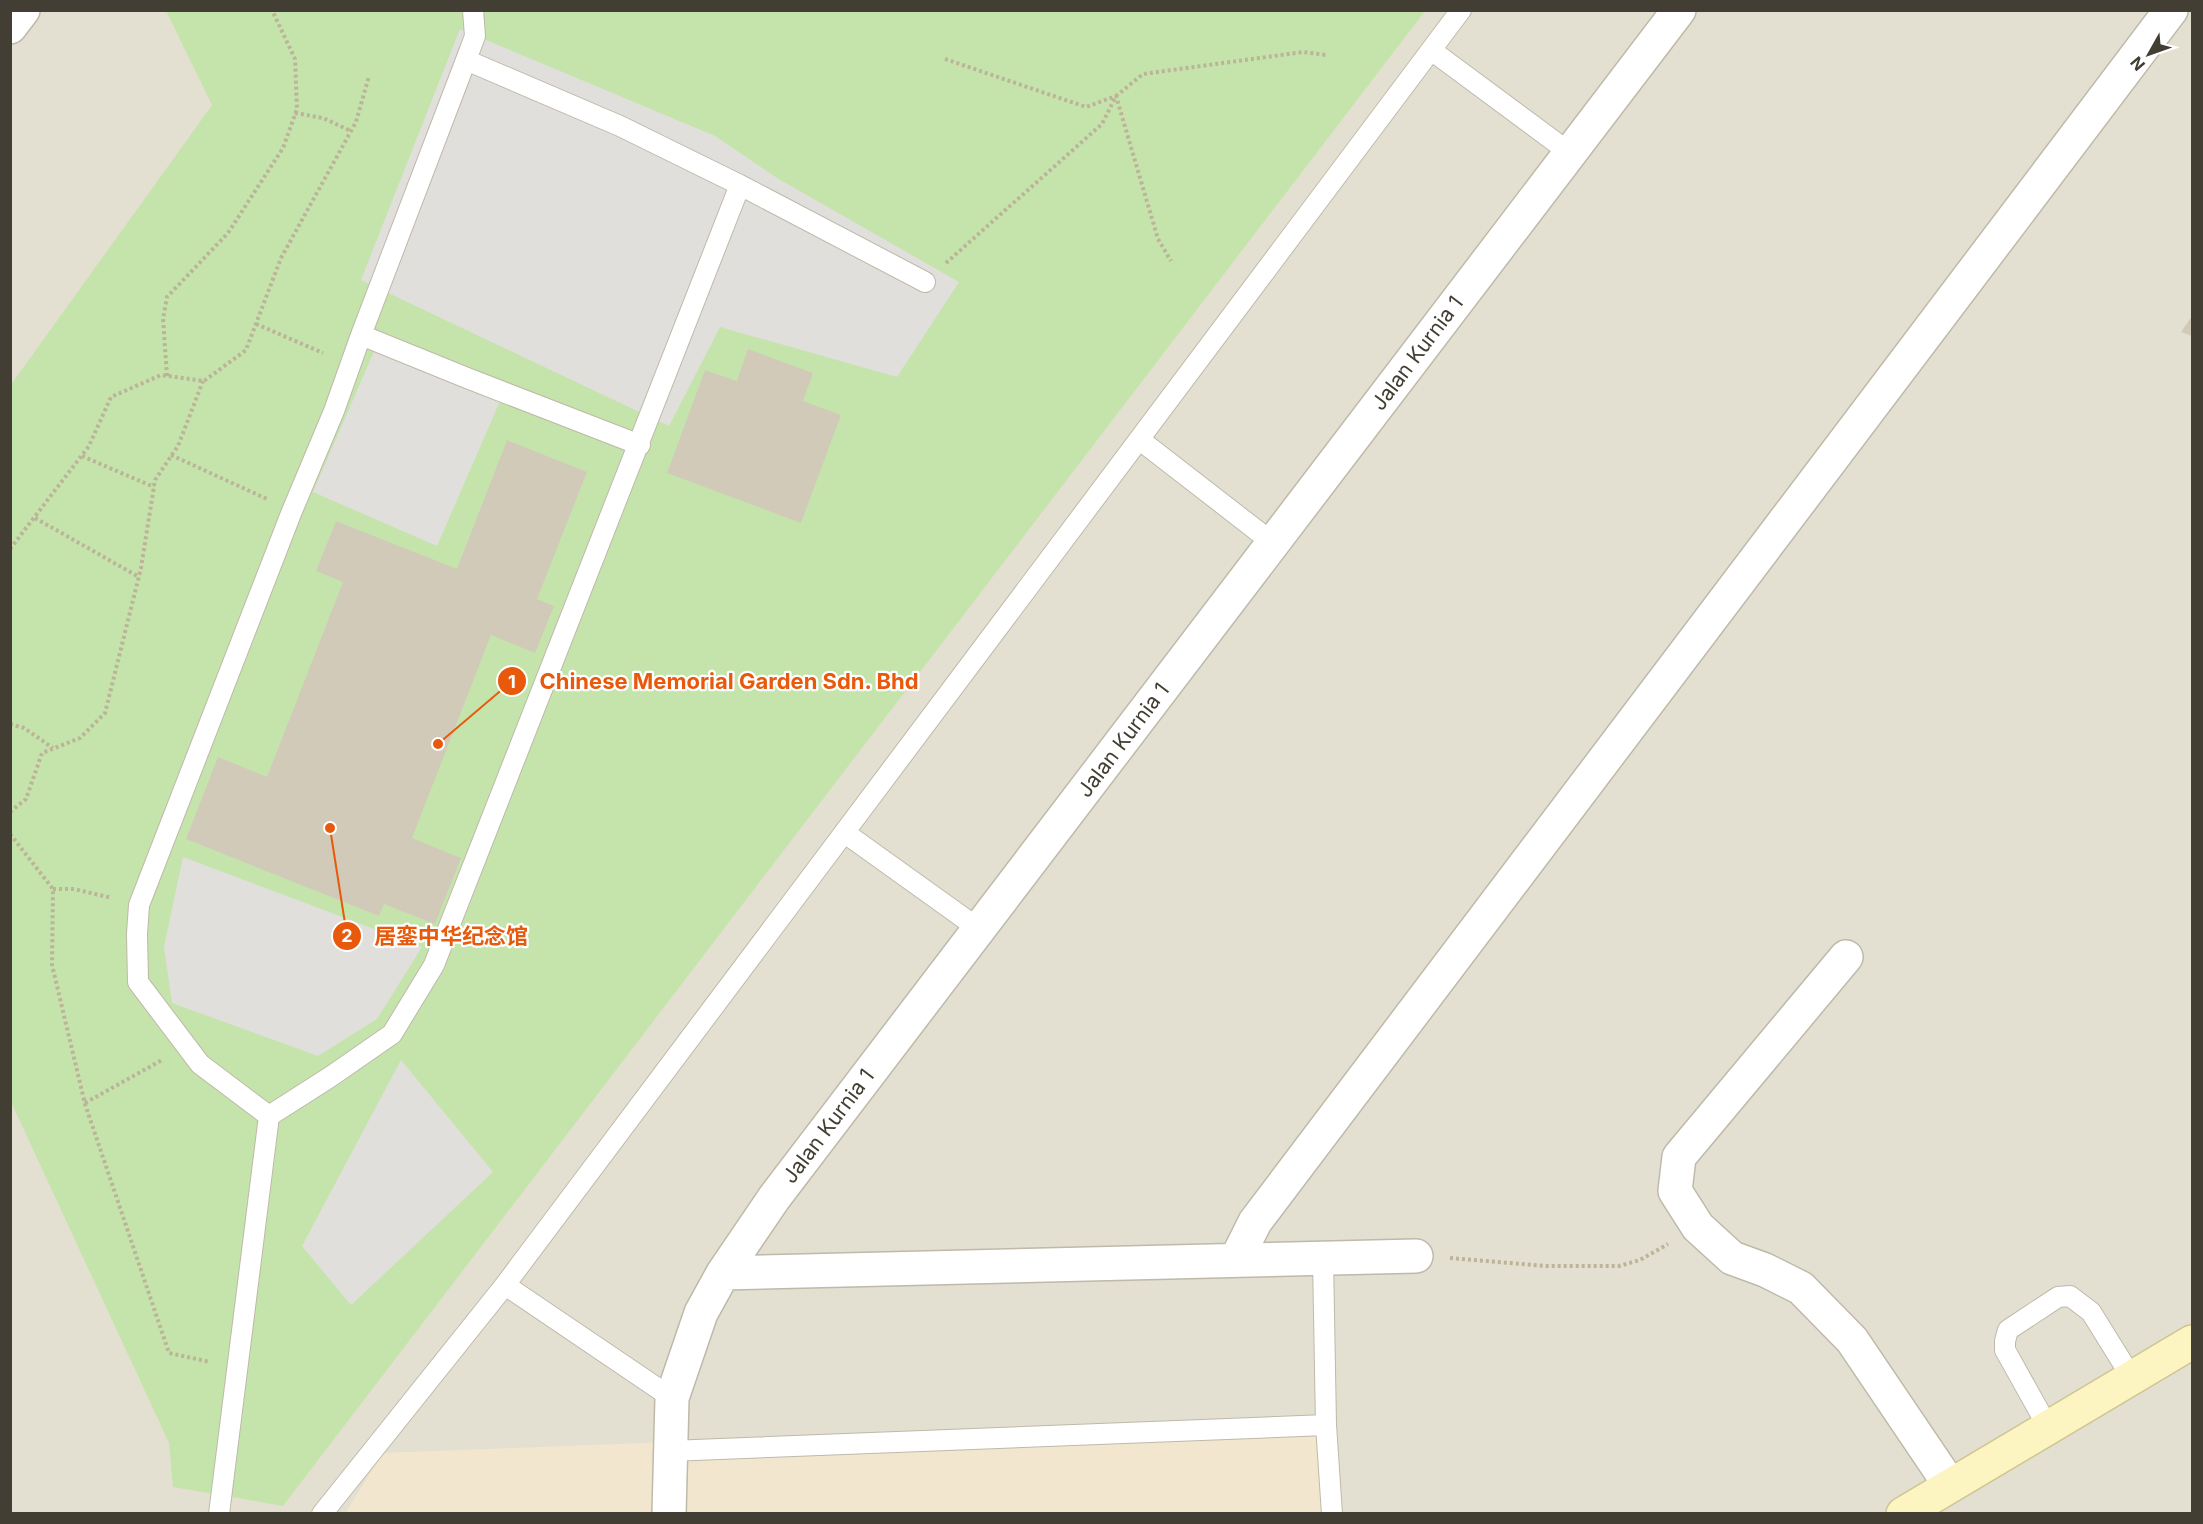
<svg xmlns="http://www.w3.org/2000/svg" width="2203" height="1524" viewBox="0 0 2203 1524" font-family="Inter,'Noto Sans SC',sans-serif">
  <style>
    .residential { fill: #e4e0d1 }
    .commercial { fill: #f2e7ce }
    .green { fill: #c5e4ac }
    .parking { fill: #e1dfdb }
    .building { fill: #d1cab9 }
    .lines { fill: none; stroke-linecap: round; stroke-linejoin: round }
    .lane-casing { stroke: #beb9a9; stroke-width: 22 }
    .street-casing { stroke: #beb9a9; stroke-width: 36 }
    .secondary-casing { stroke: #cfc594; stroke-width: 36 }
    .path { stroke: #bcb398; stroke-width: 4; stroke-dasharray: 3 3; stroke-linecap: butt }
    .lane { stroke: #fff; stroke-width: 20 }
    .street { stroke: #fff; stroke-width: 33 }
    .secondary { stroke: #fcf4c1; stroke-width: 33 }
    .labels { text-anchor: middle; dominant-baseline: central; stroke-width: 4.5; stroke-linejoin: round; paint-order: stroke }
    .street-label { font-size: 21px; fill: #423e33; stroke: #fff }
    .leader { fill: none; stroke: #e8590c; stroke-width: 2 }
    .callout-dot { fill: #e8590c; stroke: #fff; stroke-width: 2 }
    .mark-label { font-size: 18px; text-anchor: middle; font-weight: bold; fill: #fff }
    .callout-label { font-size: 22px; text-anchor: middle; font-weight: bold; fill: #e8590c; stroke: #fff; stroke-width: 4.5; stroke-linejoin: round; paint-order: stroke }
  </style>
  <rect width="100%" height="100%" fill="#f0eee3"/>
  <!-- residential -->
  <path class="residential" d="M11,11H2192V1513H11Z"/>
  <!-- commercial -->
  <path class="commercial" d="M1334,1417L1339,1514H345L383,1453Z"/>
  <!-- green -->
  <path class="green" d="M166,11H1425L283,1506L173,1487L169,1443L11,1102L10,386L212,105Z"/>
  <!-- parking -->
  <path class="parking" d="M460,29L715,136L777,178L959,282L897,377L720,327L669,426L361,280Z
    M376,347L500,401L437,546L313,492Z
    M183,857L422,947L377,1019L318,1056L172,1003L164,947Z
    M401,1060L493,1172L351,1305L302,1246Z"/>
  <!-- building -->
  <path class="building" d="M2192,316V336L2181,332Z
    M748,349L813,373L803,401L841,415L801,523L667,473L705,370L737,381Z
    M507,440L587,472L537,599L554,606L535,653L491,635L412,838L461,858L435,924L384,904L379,916L186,839L218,757L267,777L343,582L316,571L336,521L457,569Z"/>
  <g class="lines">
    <!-- lane casing -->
    <g class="lane-casing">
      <path id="lane" d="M1431,50L1570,153
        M740,185L925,282
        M361,335L467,378L640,445
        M1140,440L1273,543
        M845,833L979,929
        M269,1116L330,1077L392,1034L434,965L740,185L620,126L466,60
        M269,1116L200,1064L138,982L137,934L139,905L292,511L334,411L361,335L466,60L475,36L473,10
        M1323,1258L1326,1425L1332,1514
        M505,1285L672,1398
        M2048,1427L2005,1350V1341L2008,1330L2058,1297L2070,1296L2091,1312L2132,1378
        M670,1451L1326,1425
        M219,1514L269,1116
        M322,1514L505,1285L1461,10"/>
    </g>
    <!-- street casing -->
    <g class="street-casing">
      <path id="street" d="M10,27L23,10
        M1846,957L1679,1157L1675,1191L1698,1227L1732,1258L1765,1270L1801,1288L1852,1340L1950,1485
        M1236,1260L1255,1222L2171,10
        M723,1273L1416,1256
        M669,1514L672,1398L701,1313L723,1273L774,1198L1679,10"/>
    </g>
    <!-- secondary casing -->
    <g class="secondary-casing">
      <path id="secondary" d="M1903,1514L2192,1342"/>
    </g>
    <!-- path -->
    <path class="path" d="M945,59L1086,107L1116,96L1158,239L1171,261
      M295,113L323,118L351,131
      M946,263L1102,124L1116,96L1143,74L1303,52L1326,55
      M256,324L323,353
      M167,376L163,319L167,297L228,233L283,148L297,109L295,59L272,10
      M171,455L267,499
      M82,456L154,487
      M35,518L139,577
      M10,549L89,446L111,397L161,375L204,381L246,350L281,258L356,122L369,76
      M10,724L24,728L53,748
      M10,812L26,799L42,753L80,738L105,713L141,568L155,480L178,446L203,381
      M10,834L53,889L52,965L85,1104L169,1353L210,1362
      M53,889H74L112,898
      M85,1103L162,1060
      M1450,1258L1546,1266H1619L1640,1260L1668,1244"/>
    <!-- lane -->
    <use href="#lane" class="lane"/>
    <!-- street -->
    <use href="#street" class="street"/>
    <!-- secondary -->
    <use href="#secondary" class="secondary"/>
  </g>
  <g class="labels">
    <!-- street labels -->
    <g class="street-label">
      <text transform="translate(1417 353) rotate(-53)">Jalan Kurnia 1</text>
      <text transform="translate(1123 740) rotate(-53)">Jalan Kurnia 1</text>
      <text transform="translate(828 1126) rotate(-53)">Jalan Kurnia 1</text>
    </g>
  </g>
  <!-- callouts -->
  <path class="leader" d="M438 744L512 681M330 828L347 936"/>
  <g class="callout-dot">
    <circle cx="438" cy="744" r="6"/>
    <circle cx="330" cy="828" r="6"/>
    <circle cx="512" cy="681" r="15"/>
    <circle cx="347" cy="936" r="15"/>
  </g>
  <g class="mark-label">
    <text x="512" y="688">1</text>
    <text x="347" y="942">2</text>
  </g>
  <g class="callout-label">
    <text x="729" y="689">Chinese Memorial Garden Sdn. Bhd</text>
    <text x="451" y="944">居銮中华纪念馆</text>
  </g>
  <!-- border -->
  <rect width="2203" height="1524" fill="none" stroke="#423e33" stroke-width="24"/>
  <!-- north arrow -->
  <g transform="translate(2149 54) rotate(230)" stroke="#ffffff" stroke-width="4.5" paint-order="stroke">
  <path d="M0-4.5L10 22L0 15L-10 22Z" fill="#423e33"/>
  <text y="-9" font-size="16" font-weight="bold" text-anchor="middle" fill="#423e33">N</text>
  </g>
</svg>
